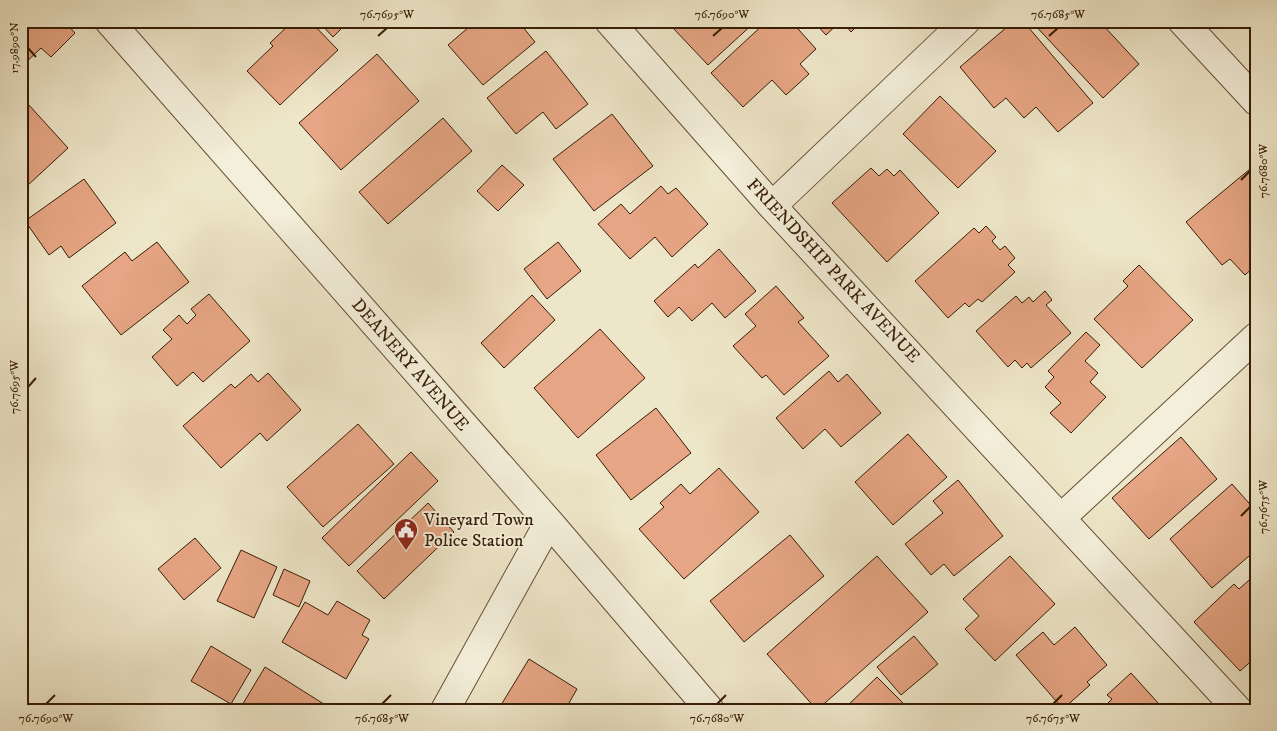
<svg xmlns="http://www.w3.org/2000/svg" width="1277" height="731" viewBox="0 0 1277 731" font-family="'IM FELL DW Pica',serif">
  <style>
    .building { fill: #e6a584; stroke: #361d04 }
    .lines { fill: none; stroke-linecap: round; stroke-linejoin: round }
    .minor-casing { stroke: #644f35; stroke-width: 30 }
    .minor { stroke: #f4efdb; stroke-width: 28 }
    .ticks { fill: none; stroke: #361d04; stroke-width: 2 }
    .labels { text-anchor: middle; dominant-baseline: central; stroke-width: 4; stroke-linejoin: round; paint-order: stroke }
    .street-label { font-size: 18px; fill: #361d04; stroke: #f4efdb }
    .poi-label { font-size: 18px; fill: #361d04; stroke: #f4efdb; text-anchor: start }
    .neatline { fill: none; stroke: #361d04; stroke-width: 2 }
    .ticks-label { font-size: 12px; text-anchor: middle; fill: #361d04 }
  </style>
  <rect width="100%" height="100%" fill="#eee6c8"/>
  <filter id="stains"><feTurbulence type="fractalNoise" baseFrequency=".004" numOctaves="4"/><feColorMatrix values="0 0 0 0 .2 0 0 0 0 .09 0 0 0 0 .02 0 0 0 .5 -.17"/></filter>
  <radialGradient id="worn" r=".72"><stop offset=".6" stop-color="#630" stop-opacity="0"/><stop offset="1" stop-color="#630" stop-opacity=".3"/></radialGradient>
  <!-- building -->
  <path class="building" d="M21,21H64L75,33L51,57L41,48L21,67Z
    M225,21H240L232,28Z
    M293,21H310L338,50L280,105L247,71L273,46L270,43Z
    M318,21H349L333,37Z
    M476,21H518L535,42L483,85L448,45Z
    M680,21H756L708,65L673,28Z
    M767,21H791L816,49L800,64L809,74L786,95L772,80L743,107L711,73Z
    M813,21H841L826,35Z
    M842,21H862L851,32Z
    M1014,21H1023L1093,103L1058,132L1036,107L1024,118L1006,98L994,108L960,67Z
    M1031,21H1105L1102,24L1139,64L1103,98Z
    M546,51L588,104L556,129L543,112L516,134L487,98Z
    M377,54L419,101L341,170L299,123Z
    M940,96L996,151L958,188L903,134Z
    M28,104L68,148L27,186L21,180V110Z
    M612,114L653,166L594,211L553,159Z
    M443,118L472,151L388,224L359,192Z
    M502,165L524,185L498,211L477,191Z
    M871,168L879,176L887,169L894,176L900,170L939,213L887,262L832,203Z
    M1250,169L1256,176V237L1249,243L1256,251V265L1245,275L1230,259L1222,265L1186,222Z
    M84,179L116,223L69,258L61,246L49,255L25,221Z
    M661,186L668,194L676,188L708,224L672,257L655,237L630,259L598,224L621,204L630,214Z
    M986,226L996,237L992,241L1000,250L1005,246L1015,258L1008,265L1015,272L982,302L978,299L969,307L965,303L948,318L915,281L974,228L979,233Z
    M157,242L189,282L121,335L82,286L125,252L132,261Z
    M558,242L581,271L547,299L524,269Z
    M719,249L756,291L725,318L712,303L692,321L679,307L668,317L654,301L695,264L698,268Z
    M1139,265L1193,320L1142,368L1094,319L1128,286L1123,281Z
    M776,286L804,318L798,322L829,356L784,395L766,375L762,378L733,346L756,326L745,314Z
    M1045,291L1052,300L1046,305L1071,333L1031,368L1027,363L1022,368L1015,360L1008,367L976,331L1016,296L1022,303L1029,297L1033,302Z
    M209,294L250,341L203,382L193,372L177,386L152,357L172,339L163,330L179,315L187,324L196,315L191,309Z
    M532,295L555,320L504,368L481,343Z
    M600,329L645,378L578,438L534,388Z
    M1086,332L1100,345L1085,361L1098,373L1090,382L1106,397L1071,433L1050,413L1061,403L1045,387L1054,377L1048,371Z
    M829,371L838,382L847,374L881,413L841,447L825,429L803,449L776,418Z
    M268,373L301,410L267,441L260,433L221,468L183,426L231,384L235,388L251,374L258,382Z
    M656,408L691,453L631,500L596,455Z
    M358,424L394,464L323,527L287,487Z
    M908,434L947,477L893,525L855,482Z
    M1181,437L1217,479L1149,539L1112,498Z
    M411,452L438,481L349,566L322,538Z
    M719,468L759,512L684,579L639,529L664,507L660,503L681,484L690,494Z
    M958,480L1003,536L954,576L944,564L931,575L905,544L943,513L933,501Z
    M1232,484L1256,511V550L1212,588L1170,539Z
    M428,503L454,532L384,599L357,571Z
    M790,535L824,576L744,642L710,601Z
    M195,538L221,568L184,600L158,569Z
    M241,550L277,567L254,618L217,601Z
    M877,556L928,612L817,710L767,654Z
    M1010,556L1055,604L995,661L965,629L979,616L963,599Z
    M284,569L310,581L299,607L273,595Z
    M1256,574V657L1240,671L1194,622L1234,584L1239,589Z
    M337,601L370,620L362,635L369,639L346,679L282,642L305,602L328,615Z
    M1075,627L1107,665L1087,682L1090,685L1063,709L1016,655L1043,632L1054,645Z
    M914,636L938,664L901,695L877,667Z
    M211,646L251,670L231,704L191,681Z
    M529,659L577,689L565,710H498Z
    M265,667L327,706L324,710H246L241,707Z
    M1131,673L1159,704L1165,710H1101L1112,699L1107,695Z
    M877,677L910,710H843Z
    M21,681L28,710H21Z"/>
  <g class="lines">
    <!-- minor casing -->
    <g class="minor-casing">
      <path id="minor" d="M109,21L549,522L710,710
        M609,21L772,206L1238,710
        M1182,21L1256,101
        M772,206L966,21
        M1061,518L1256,337
        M445,710L549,522"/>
    </g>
    <!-- minor -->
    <use href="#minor" class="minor"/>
  </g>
  <!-- ticks -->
  <path class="ticks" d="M378,36L387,28M713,36L722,28M1049,36L1058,28M28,48L36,57M1241,180L1250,171M28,387L36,378M1241,516L1250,507M46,704L55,695M382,704L391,695M717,704L726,695M1053,704L1062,695"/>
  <!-- icons -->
  <defs>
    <g id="civic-pin" transform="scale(1.25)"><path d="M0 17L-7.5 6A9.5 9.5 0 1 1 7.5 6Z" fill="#8f2418" stroke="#f4efdb"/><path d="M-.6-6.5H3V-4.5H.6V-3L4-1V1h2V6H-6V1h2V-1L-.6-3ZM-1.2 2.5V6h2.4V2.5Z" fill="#fff"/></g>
  </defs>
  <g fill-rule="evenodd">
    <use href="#civic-pin" x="406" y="530"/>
  </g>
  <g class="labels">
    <!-- street labels -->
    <g class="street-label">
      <text transform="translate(833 271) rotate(47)">FRIENDSHIP PARK AVENUE</text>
      <text transform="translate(410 365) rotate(49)">DEANERY AVENUE</text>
    </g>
    <!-- poi labels -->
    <g class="poi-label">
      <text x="424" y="520">Vineyard Town<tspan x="424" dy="21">Police Station</tspan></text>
    </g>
  </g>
  <!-- margin -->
  <rect width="1277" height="731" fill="none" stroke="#eee6c8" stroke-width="55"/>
  <rect x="28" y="28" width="1222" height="676" class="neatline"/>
  <g class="ticks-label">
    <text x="387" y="18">76.7695°W</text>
    <text x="722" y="18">76.7690°W</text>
    <text x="1058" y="18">76.7685°W</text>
    <text transform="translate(14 48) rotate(-90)" y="4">17.9890°N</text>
    <text transform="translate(1263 171) rotate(-90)" y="4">76.7680°W</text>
    <text transform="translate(14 387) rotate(-90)" y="4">76.7695°W</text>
    <text transform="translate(1263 507) rotate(-90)" y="4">76.7675°W</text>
    <text x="46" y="722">76.7690°W</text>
    <text x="382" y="722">76.7685°W</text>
    <text x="717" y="722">76.7680°W</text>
    <text x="1053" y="722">76.7675°W</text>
  </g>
  <rect width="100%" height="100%" filter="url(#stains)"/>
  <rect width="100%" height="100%" fill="url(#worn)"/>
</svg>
